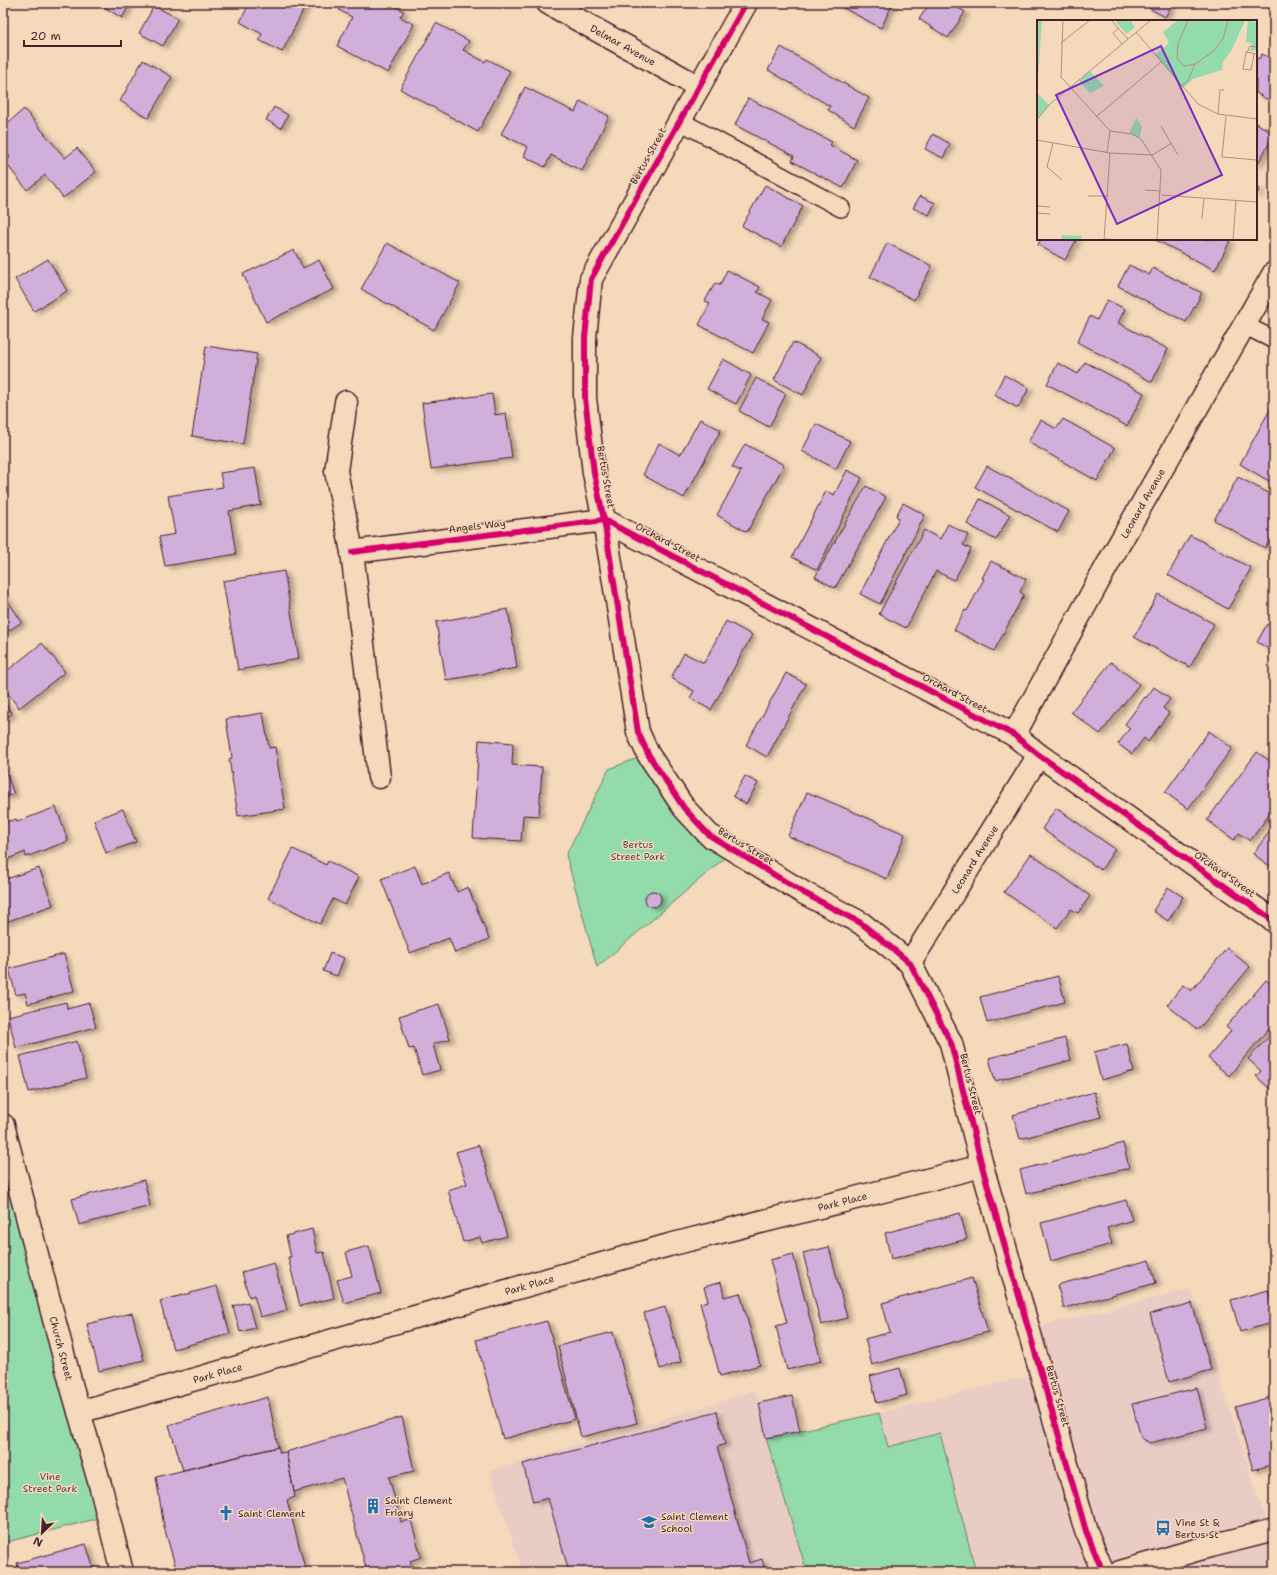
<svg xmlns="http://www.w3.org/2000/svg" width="1277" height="1575" viewBox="0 0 1277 1575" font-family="'Shantell Sans',sans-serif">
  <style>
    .built { fill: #e9cdc5 }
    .green { fill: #93dbaa; stroke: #6e7d6a }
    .building { fill: #d0b0db; stroke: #4a1f2b; filter: url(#shadow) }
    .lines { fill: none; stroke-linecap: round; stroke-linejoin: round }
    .lane-casing { stroke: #4a1f2b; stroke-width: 20 }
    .street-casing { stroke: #4a1f2b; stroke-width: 25 }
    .secondary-casing { stroke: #4a1f2b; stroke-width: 25 }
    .lane { stroke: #f4d9bb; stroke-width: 17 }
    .street { stroke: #f4d9bb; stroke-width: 22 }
    .secondary { stroke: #f4d9bb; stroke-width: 22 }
    .cycleway-casing { stroke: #f4d9bb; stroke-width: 8 }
    .cycleway { stroke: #d6006c; stroke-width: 6 }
    .labels { text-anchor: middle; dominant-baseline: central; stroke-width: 3; stroke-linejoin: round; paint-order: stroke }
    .street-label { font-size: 10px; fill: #4a1f2b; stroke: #f4d9bb }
    .park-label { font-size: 10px; fill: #594544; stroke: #f4d9bb }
    .poi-label { font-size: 10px; fill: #4a1f2b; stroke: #f4d9bb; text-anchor: start }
    .inset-road { fill: none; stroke: #b08f81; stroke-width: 1 }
    .view { fill: #7b2cbf; fill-opacity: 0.15; stroke: #7b2cbf; stroke-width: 2 }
    .inset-edge { fill: none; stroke: #4a1f2b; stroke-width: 2 }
  </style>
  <defs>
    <filter id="shadow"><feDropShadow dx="4.5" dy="2.5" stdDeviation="2" flood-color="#0004"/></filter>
  </defs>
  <rect width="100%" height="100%" fill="#f4d9bb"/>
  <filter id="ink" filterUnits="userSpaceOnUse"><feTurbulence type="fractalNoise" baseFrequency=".025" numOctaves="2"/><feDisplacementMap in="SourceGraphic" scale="8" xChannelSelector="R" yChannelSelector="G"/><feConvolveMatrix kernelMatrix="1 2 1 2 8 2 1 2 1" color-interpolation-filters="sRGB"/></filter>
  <g filter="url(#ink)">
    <!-- built -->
    <path class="built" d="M1191,1289L1269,1531L1274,1530V1572H976L940,1433L888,1447L879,1413L1040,1373L1029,1329Z
      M754,1390L759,1403L766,1438L807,1572H523L489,1471L719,1402Z"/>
    <!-- green -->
    <path class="green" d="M648,754L734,850L597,967L566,855L609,769Z
      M3,1124L107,1516L3,1543Z
      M879,1413L888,1447L940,1433L976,1572H807L766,1438Z"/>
    <!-- building -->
    <path class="building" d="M98,3H130L122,18Z
      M247,3H307L282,52L259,40L262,34L240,22L249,4Z
      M343,3H388L404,11L400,17L414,24L388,73L337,46L352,17L339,10Z
      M834,3H893L881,28Z
      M930,3H950L965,12L948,38L919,19Z
      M1149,3H1168L1172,5L1165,17L1147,7Z
      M154,6L178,18L163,46L139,33Z
      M436,23L469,41L463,50L485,62L487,59L510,71L478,132L400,89Z
      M781,47L869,98L854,126L828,110L830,106L768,70Z
      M1262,54L1274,60V103L1256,93V57L1259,59Z
      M143,60L172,77L148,118L120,101Z
      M525,87L575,112L580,101L609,116L582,171L551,155L545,167L524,156L528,147L501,134Z
      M748,98L832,142L830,145L857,160L843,188L792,161L794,156L735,125Z
      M274,107L288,115L281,128L266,120Z
      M24,109L65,158L77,148L96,172L63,198L45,175L27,190L5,162L10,157L3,148V127Z
      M1256,123L1274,134L1256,167Z
      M933,134L950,144L943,158L925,149Z
      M765,185L803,206L781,247L742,226Z
      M1256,187L1260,189L1256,196Z
      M920,196L935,203L929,215L913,208Z
      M1041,239H1077L1065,260L1038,245Z
      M1154,239H1226L1230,241L1215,270Z
      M387,243L460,283L434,330L361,289Z
      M887,243L932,266L914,300L870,277Z
      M294,250L303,268L319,260L334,289L266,322L243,274Z
      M48,259L67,291L34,311L15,279Z
      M1129,265L1149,275L1153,268L1202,293L1186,322L1118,286Z
      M727,270L760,287L757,292L772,300L762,319L769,322L753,353L699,325L710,303L705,301L715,283L720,285Z
      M1107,300L1125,309L1118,323L1168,349L1152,382L1077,342L1090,316L1097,320Z
      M793,342L821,357L803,395L774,380Z
      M206,346L257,354L243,444L192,436Z
      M723,359L751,375L736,404L707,389Z
      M1085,362L1144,393L1127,426L1047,384L1058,363L1078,374Z
      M1004,375L1029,388L1018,408L994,395Z
      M756,378L786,394L769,427L739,411Z
      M492,394L495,415L506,413L512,458L431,469L422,403Z
      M1273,404H1274V484L1240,464Z
      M700,419L721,430L684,498L643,475L659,443L680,455Z
      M1063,419L1115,448L1097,481L1028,442L1041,420L1056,429Z
      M816,424L850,441L836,469L802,451Z
      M745,444L784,465L747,532L717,515L741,471L732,467Z
      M987,466L1069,511L1058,532L975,487Z
      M255,468L261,505L229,511L236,554L165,566L159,537L175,534L168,496L223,487L220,473Z
      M847,470L862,478L817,570L792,557L826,491L834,495Z
      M1238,477L1274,496V531L1265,548L1214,520Z
      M866,486L886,497L835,588L815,577Z
      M980,499L1010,515L996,540L967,524Z
      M903,503L925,515L880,604L860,594L899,518L896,516Z
      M948,524L968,535L963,545L971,549L954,580L936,571L906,628L879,614L924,530L940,539Z
      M1190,535L1251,568L1228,609L1168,575Z
      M991,561L1026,579L1020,592L1024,595L994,651L954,630L965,610L967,611L984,579L982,578Z
      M284,571L299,659L238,670L223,581Z
      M3,594L22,622L3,634Z
      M1158,594L1214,624L1190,667L1134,637Z
      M508,609L517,668L446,680L436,622Z
      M726,621L752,635L711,710L690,698L694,691L671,678L684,653L704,663Z
      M1267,624L1274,628V652L1257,642Z
      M42,643L65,672L19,708L3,687V674Z
      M1111,662L1139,684L1100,734L1071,712Z
      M786,673L806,684L767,757L746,745Z
      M1154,687L1170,699L1163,708L1169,713L1148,742L1144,738L1132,754L1118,744L1130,728L1125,724L1145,697L1146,698Z
      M3,700L12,714L3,720Z
      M263,713L269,748L275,747L285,809L238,816L229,759L232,758L226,719Z
      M1209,731L1232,748L1188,809L1165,792Z
      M479,740L513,743L512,765L542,767L539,816L523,815L521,841L473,838Z
      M1257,752L1274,764V808L1250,841L1239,833L1234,840L1207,820Z
      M3,767H4L14,794L3,798Z
      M745,776L758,783L746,804L733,796Z
      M807,792L905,834L887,879L788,836Z
      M56,807L68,841L26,857L25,852L3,861V823L16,819L17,822Z
      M1056,808L1115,849L1101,870L1042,829Z
      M123,809L136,842L106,853L94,820Z
      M1274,825V866L1273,868L1253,854Z
      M293,849L326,865L328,861L359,877L345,905L333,899L320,924L268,898Z
      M1031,854L1090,896L1078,913L1071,909L1057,928L1004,892Z
      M415,866L422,884L449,873L457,892L468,887L489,939L455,953L449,938L410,953L381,879Z
      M39,868L53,905L3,923V880Z
      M1168,887L1183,897L1168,921L1153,911Z
      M645 899a8 8 0 1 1 16 0a8 8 0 1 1-16 0Z
      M1227,948L1250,967L1198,1030L1167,1005L1183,985L1191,991Z
      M330,953L344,958L337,976L323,971Z
      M64,954L74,991L28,1004L25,993L16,995L9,969Z
      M1058,976L1065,1002L987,1023L980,997Z
      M1266,980L1274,987V1022L1229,1076L1208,1058L1231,1031L1226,1027Z
      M66,1002L67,1009L89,1003L96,1027L16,1048L8,1016Z
      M439,1004L450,1039L433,1044L440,1070L422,1075L414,1048L409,1049L399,1016Z
      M1274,1031V1084L1270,1089L1256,1076L1261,1071L1248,1059Z
      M1065,1038L1071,1060L995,1081L989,1058Z
      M77,1041L86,1078L29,1092L20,1056Z
      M1127,1044L1134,1071L1101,1080L1094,1052Z
      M1094,1092L1101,1117L1020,1139L1013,1115Z
      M1123,1143L1129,1168L1026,1194L1020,1170Z
      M479,1145L507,1236L482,1243L480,1237L463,1242L448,1190L467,1184L456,1152Z
      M144,1180L150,1206L79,1225L72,1199Z
      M1126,1200L1132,1220L1107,1228L1112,1244L1051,1261L1041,1223Z
      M960,1213L967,1239L891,1259L885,1233Z
      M312,1229L317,1253L324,1252L334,1298L300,1306L288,1257H291L286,1236Z
      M369,1246L381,1293L344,1303L337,1280L352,1276L346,1252Z
      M829,1247L847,1318L821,1325L803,1253Z
      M793,1254L821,1361L787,1370L776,1326L787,1323L770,1260Z
      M1149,1260L1156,1283L1064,1308L1057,1285Z
      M274,1263L287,1310L260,1317L254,1295L249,1297L242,1272Z
      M972,1278L988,1332L872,1365L865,1339L890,1332L882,1303Z
      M721,1282L724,1297L740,1293L760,1365L720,1376L700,1303L708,1301L704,1287Z
      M217,1286L230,1334L173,1349L160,1301Z
      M1268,1290L1274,1311V1322L1240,1332L1231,1300Z
      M248,1302L255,1328L240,1332L233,1306Z
      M1192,1303L1211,1370L1169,1382L1150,1314Z
      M665,1307L681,1362L660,1369L644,1313Z
      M132,1313L144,1360L99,1371L87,1324Z
      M547,1321L575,1419L503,1439L476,1340Z
      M613,1332L637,1423L581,1437L558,1346Z
      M900,1368L907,1395L877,1403L870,1376Z
      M1197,1388L1207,1428L1150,1443L1141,1438L1132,1404Z
      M792,1396L800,1431L766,1438L759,1403Z
      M1274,1396V1464L1253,1470L1235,1407Z
      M268,1397L278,1447L183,1470L169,1425Z
      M717,1412L725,1444L717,1447L749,1563L762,1559L765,1572H569L548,1498L533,1502L523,1464Z
      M402,1417L414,1471L389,1477L401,1522L411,1520L421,1557L410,1561L414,1572H367L342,1478L294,1492L286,1452Z
      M278,1447L280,1453L286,1452L295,1497L287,1500L306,1572H177L164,1527L156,1477Z
      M86,1544L94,1570L86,1572H19L17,1563Z"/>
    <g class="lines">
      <!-- lane casing -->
      <g class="lane-casing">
        <path id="lane" d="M680,121L841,208
          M1244,325L1274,340"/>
      </g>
      <!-- street casing -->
      <g class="street-casing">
        <g id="street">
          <path id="s1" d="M548,3L699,87"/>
          <path d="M746,3L591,279L585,338V398L594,473L604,520L638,732L648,754L684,808L709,835L804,893L861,923L910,963L951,1043L982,1166L1086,1531L1103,1572"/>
          <path d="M346,402L336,471L352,552L379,777"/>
          <path d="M352,552L604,520L1014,735L1039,755L1274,921"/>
          <path id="s2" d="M1014,735L1114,553L1274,273"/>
          <path id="s3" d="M910,963L1039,755"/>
          <path id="s4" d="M3,1125L71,1384L101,1488L122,1572"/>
          <path id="s5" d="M79,1412L669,1245L982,1166"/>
        </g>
      </g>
      <!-- secondary casing -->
      <g class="secondary-casing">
        <path id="secondary" d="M1120,1572L1203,1548L1274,1530"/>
      </g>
      <!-- lane -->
      <use href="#lane" class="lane"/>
      <!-- street -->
      <use href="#street" class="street"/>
      <!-- secondary -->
      <use href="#secondary" class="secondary"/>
      <!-- cycleway casing -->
      <g class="cycleway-casing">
        <path id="cycleway" d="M746,3L591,279L585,338V398L594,473L604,520L638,732L648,754L684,808L709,835L804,893L861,923L910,963L951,1043L982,1166L1086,1531L1103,1572
          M352,552L604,520L1014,735L1039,755L1274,921"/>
      </g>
      <!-- cycleway -->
      <use href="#cycleway" class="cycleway"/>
    </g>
  </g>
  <!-- icons -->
  <defs>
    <g id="building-bare" transform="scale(1.2)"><path d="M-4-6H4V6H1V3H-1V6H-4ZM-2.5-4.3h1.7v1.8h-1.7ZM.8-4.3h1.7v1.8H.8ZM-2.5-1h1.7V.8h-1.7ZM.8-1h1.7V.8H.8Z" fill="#1f6fb2" stroke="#f4d9bb" stroke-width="2.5" paint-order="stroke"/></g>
    <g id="church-bare" transform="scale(1.2)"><path d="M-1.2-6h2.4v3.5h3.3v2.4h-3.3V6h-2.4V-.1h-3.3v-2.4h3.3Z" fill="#1f6fb2" stroke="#f4d9bb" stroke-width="2.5" paint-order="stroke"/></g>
    <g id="school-bare" transform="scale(1.2)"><path d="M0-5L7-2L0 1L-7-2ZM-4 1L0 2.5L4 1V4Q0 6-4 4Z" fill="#1f6fb2" stroke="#f4d9bb" stroke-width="2.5" paint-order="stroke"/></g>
    <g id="bus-bare" transform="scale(1.2)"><path d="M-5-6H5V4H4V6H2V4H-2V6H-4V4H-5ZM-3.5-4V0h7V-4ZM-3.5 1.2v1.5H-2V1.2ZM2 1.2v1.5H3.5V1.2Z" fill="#1f6fb2" stroke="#f4d9bb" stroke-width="2.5" paint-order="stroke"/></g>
  </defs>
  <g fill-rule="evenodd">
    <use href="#building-bare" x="373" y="1506"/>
    <use href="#church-bare" x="226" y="1513"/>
    <use href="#school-bare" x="649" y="1522"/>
    <use href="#bus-bare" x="1163" y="1528"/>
  </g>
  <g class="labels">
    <!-- street labels -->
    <g class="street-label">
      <text stroke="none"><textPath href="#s1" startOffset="86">Delmar Avenue</textPath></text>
      <text transform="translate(648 156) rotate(-61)">Bertus Street</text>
      <text transform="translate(606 477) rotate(80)">Bertus Street</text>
      <text stroke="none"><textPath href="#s2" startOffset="265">Leonard Avenue</textPath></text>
      <text transform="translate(477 526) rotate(-7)">Angels Way</text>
      <text transform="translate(668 542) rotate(28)">Orchard Street</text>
      <text transform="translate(955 693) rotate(28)">Orchard Street</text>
      <text transform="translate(746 846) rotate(31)">Bertus Street</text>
      <text stroke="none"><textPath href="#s3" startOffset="122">Leonard Avenue</textPath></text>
      <text transform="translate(1225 874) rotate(35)">Orchard Street</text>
      <text transform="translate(971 1084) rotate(76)">Bertus Street</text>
      <text stroke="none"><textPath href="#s5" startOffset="792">Park Place</textPath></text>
      <text stroke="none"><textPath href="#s5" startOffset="468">Park Place</textPath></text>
      <text stroke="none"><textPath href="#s4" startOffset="231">Church Street</textPath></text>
      <text stroke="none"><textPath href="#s5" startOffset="144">Park Place</textPath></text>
      <text transform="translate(1058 1396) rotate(74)">Bertus Street</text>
    </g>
    <!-- park labels -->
    <g class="park-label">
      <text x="638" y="844">Bertus<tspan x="638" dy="12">Street Park</tspan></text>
      <text x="50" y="1476">Vine<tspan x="50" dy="12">Street Park</tspan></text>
    </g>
    <!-- poi labels -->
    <g class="poi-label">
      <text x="385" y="1500">Saint Clement<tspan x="385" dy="12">Friary</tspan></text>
      <text x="238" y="1513">Saint Clement</text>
      <text x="661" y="1516">Saint Clement<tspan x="661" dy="12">School</tspan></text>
      <text x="1175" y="1522">Vine St &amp;<tspan x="1175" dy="12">Bertus St</tspan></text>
    </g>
  </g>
  <!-- overview -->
  <g transform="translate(1037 20)">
    <rect width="220" height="220" fill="#f4d9bb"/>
    <path d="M0,0H5L0,73L12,85L0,100ZM81,0H93L98,7L90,14L79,2ZM141,0L208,1L194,31L186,42L185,50L156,59L146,68L118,35L132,23L126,12ZM211,1L220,2V30L215,31H213L215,23L209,22ZM53,51L67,66L53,73L42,61ZM99,98L105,106L103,118L92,113ZM25,215L45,216L44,220H24Z" fill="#93dbaa"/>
    <path class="inset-road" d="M26,0L24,57L73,111L95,114L104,119L124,150L120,220M74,0L91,19M151,0L141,24L140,38L147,46L158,44L177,31L186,19L191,0M82,8L76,13L85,24M99,12L161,84L181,94L220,99M24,23L53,0M210,33L213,26L220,27M217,34L214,50L206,49L209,32L220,34M144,66L151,61L158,44M181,94L183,70H187M189,96L185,137L220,140M59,97L124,42M0,100L12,85L114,0M124,106L141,135M0,120L73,133L115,135L135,123M16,123L10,147L25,160M70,133L73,111M108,170L124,171M124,175L220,182M51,176H70M0,186L13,187M0,193L13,194M165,199L167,178M67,219L82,220M67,220L73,133M196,220L199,180"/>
    <path class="view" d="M124,26L185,155L80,204L19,75Z"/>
    <rect width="220" height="220" class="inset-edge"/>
  </g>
  <!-- margin -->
  <rect width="1277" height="1575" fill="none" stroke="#f4d9bb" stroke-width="16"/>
  <rect x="8" y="8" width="1261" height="1559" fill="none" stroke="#4a1f2b" stroke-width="1.5" filter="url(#ink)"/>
  <!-- north arrow -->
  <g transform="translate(42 1533) rotate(205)" stroke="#f4d9bb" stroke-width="3" paint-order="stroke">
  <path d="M0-3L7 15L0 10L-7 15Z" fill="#4a1f2b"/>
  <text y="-6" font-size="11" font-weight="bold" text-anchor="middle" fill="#4a1f2b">N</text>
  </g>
  <!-- scale -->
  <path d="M24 40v6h97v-6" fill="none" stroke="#4a1f2b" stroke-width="2"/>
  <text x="30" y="40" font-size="12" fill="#4a1f2b" stroke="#f4d9bb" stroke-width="3" paint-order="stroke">20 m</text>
</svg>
